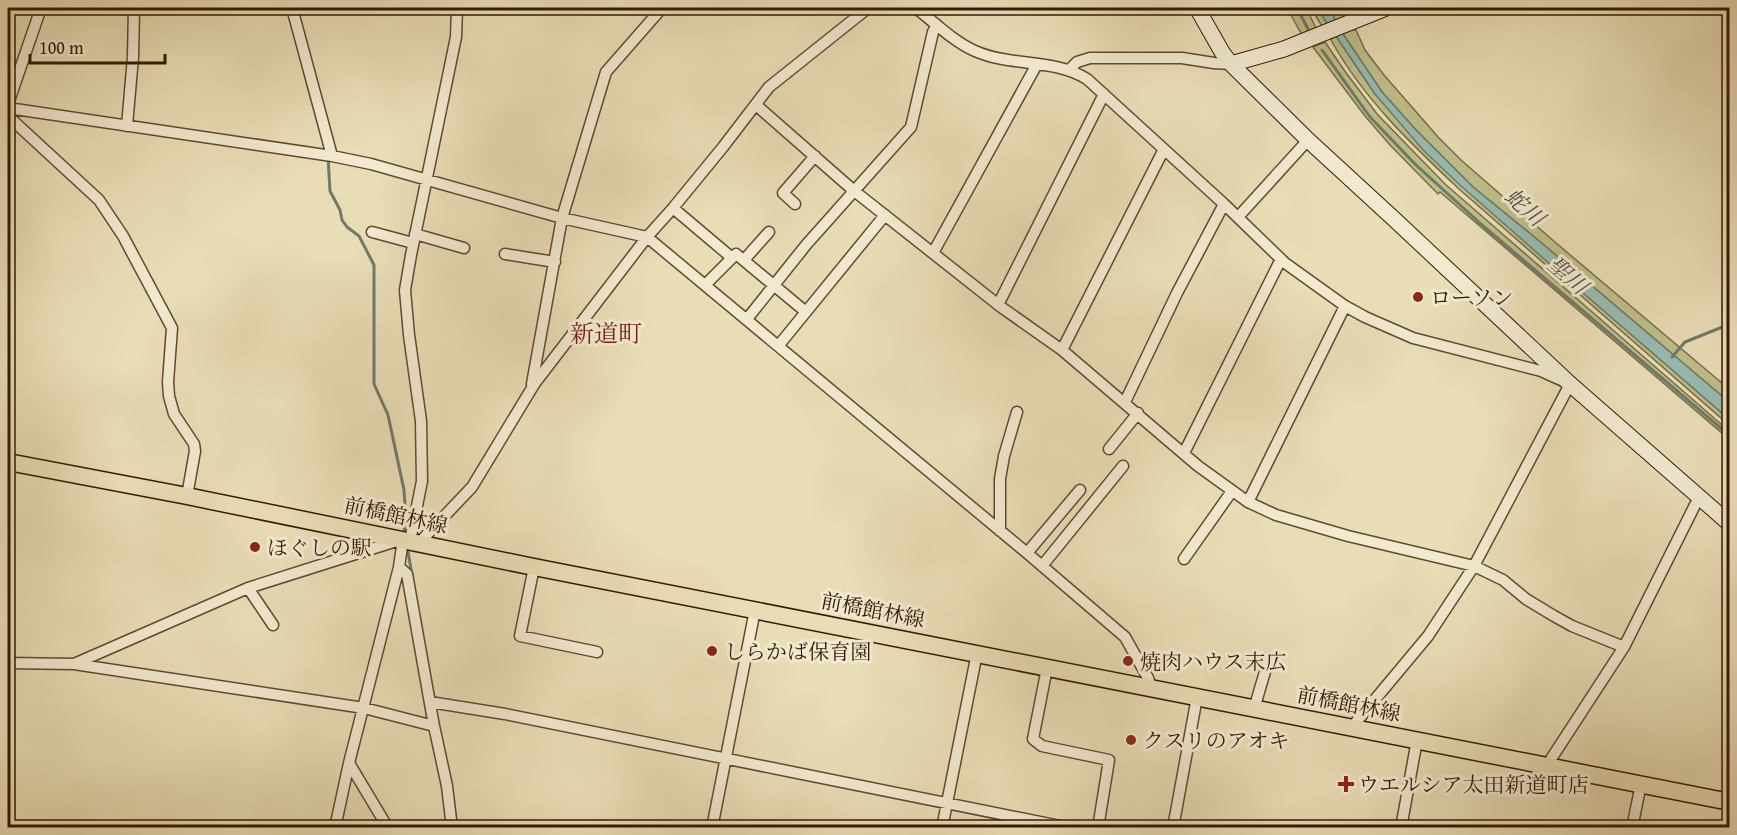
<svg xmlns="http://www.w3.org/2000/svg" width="1737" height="835" viewBox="0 0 1737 835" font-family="'Gentium Book Plus','Noto Serif JP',serif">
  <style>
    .green { fill: #bebf89; stroke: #796c46; stroke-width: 1.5 }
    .water { fill: #97bbb1; stroke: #6f7a6c; stroke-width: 1.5 }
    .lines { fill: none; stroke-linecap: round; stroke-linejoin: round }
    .stream { stroke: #6f7a6c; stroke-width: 3 }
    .street-casing { stroke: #614930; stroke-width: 13 }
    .secondary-casing { stroke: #341804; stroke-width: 17 }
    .primary-casing { stroke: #341804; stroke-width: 19 }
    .street { stroke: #f1e9d0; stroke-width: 10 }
    .secondary { stroke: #f1e9d0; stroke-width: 15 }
    .primary { stroke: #e9ddb6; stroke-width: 16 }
    .poi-dot { fill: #8f2418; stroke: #f1e9d0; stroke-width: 2 }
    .labels { text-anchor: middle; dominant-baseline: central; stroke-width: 6; stroke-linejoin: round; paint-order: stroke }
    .poi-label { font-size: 21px; fill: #341804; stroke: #f1e9d0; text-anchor: start }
    .street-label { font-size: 21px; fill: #341804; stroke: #f1e9d0 }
    .water-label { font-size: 22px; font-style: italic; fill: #575141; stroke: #f1e9d0 }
    .quarter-label { font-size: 24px; fill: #7a1f14; stroke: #f1e9d0 }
  </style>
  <rect width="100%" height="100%" fill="#e9ddb6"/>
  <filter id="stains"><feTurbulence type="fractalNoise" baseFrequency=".00333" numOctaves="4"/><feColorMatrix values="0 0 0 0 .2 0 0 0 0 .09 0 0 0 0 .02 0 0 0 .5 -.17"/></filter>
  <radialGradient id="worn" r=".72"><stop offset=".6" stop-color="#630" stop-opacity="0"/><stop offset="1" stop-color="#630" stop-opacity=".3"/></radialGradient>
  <!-- green -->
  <path class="green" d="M1287,8H1306L1316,28V32L1302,35Z
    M1311,8H1317L1375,94L1552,266L1729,419V425L1459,189C1411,144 1363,98 1331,40L1332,39L1325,28H1323Z
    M1329,8H1341L1348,18L1346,20L1352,30H1356L1365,50L1384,75L1438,137L1461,160L1556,243L1729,389V402L1538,240L1473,187L1416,130L1382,92L1341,31Z
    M1325,42L1344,70L1377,114L1445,184L1729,431V439L1440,192L1438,194L1390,145L1365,116L1313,47Z"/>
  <!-- water -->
  <path class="water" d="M1317,8H1329L1341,31L1382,92L1416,130L1473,187L1538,240L1729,402V419L1552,266L1460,185L1424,151L1375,94Z"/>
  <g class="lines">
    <!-- stream -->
    <path class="stream" d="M1297,8L1308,29
      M1322,50L1370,117L1416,165L1482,225L1730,436
      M328,157L330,191L340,210L342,220L347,227L359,236L374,265V384L388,415L404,490L405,505L403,520L405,533
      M1672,357L1685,342L1730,324
      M407,546L412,575"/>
    <!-- street casing -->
    <g class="street-casing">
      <path id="street" d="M292,8L332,156
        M916,8C934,22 954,42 975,51C1011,67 1053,58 1087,79L1224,204L1285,263L1345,306L1365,317L1413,338L1541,371L1570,384L1474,566L1428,636L1352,727
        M1070,69L1077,62L1090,58H1182L1214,63L1231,64
        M8,104L41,8
        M756,105L853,190L1001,307L1062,350L1198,466L1248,502L1276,515L1348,536L1474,566L1503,580L1526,599L1554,616L1572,626L1624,647
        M8,108L332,156L371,164L562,218L647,237L1027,553L1125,637L1148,678L1151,688
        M8,112L9,117L99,200L123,236L172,328L168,382L169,396L174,414L194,444L195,451L187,496
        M127,126L133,57L134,8
        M795,204L783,193L815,156
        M673,208L731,257
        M1238,217L1308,140
        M372,232L413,243
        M415,234L464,248
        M933,253L1037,64
        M505,254L555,262
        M744,260L769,232
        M705,285L736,254L806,312
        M998,305L1104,94
        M747,319L806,245L911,127L933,32L937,25
        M779,345L885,215
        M1062,350L1164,149
        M532,384L562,218L606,72L662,8
        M1125,402L1177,293L1224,204
        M1109,449L1138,413
        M1184,453L1281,259
        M1248,502L1345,306
        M1000,531V479L1004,456L1017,412
        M410,541L422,481L421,421L409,335L405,290L411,255L456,37L457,8
        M419,543L472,487L535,383L647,237L673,208L723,147L769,87L868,8
        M1027,553L1080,490
        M1184,559L1232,491
        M1042,566L1123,466
        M399,567L407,574L434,726L447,786L452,828
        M534,567L520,636L597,652
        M248,588L273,625
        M8,663L74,664L364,708L434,726
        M74,664L248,588L403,539L399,567L349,763L335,828
        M1047,668L1033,739L1042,746L1109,760L1098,828
        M430,702L505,714L1070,828
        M1254,709L1269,658
        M349,763L388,828
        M1549,766L1551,759L1624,647L1695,505L1700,498
        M712,828L755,610
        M942,828L977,653
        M1173,828L1197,697
        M1401,828L1417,740
        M1632,828L1641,784"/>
    </g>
    <!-- secondary casing -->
    <g class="secondary-casing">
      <path id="secondary" d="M1197,8L1222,52L1231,64L1308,140L1394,219L1570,384L1730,524
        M1231,64L1284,49L1386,8"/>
    </g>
    <!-- primary casing -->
    <g class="primary-casing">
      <path id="primary" d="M8,462L187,496L534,567L1730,802"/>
    </g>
    <!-- street -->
    <use href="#street" class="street"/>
    <!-- secondary -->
    <use href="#secondary" class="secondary"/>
    <!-- primary -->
    <use href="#primary" class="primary"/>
  </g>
  <!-- markers -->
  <g class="poi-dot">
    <circle cx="1418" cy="297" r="6"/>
    <circle cx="255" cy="547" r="6"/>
    <circle cx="712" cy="651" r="6"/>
    <circle cx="1128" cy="661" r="6"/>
    <circle cx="1131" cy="740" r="6"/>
    <path d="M1343 775h6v6h6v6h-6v6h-6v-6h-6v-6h6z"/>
  </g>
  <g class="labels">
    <!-- poi labels -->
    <g class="poi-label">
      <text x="1430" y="297">ローソン</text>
      <text x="267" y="547">ほぐしの駅</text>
      <text x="724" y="651">しらかば保育園</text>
      <text x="1140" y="661">焼肉ハウス末広</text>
      <text x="1143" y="740">クスリのアオキ</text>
      <text x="1358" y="784">ウエルシア太田新道町店</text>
    </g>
    <!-- street labels -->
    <g class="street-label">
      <text transform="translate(396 515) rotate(12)">前橋館林線</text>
      <text transform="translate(873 610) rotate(11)">前橋館林線</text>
      <text transform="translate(1349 704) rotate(11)">前橋館林線</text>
    </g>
    <!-- water labels -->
    <g class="water-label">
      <text transform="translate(1525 207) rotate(41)">蛇川</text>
      <text transform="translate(1568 275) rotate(41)">聖川</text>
    </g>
    <!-- quarter labels -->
    <g class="quarter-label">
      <text x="606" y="333">新道町</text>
    </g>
  </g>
  <!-- margin -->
  <rect width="1737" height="835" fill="none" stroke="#e9ddb6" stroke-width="30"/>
  <rect x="9" y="9" width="1719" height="817" fill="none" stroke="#341804" stroke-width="3"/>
  <rect x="15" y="15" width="1707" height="805" fill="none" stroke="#341804" stroke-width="1.5"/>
  <!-- scale -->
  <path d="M30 54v9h135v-9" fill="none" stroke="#341804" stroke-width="3"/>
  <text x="39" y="54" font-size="18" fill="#341804" stroke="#f1e9d0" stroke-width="4.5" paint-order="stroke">100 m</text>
  <rect width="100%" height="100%" filter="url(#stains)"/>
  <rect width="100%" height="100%" fill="url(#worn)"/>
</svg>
